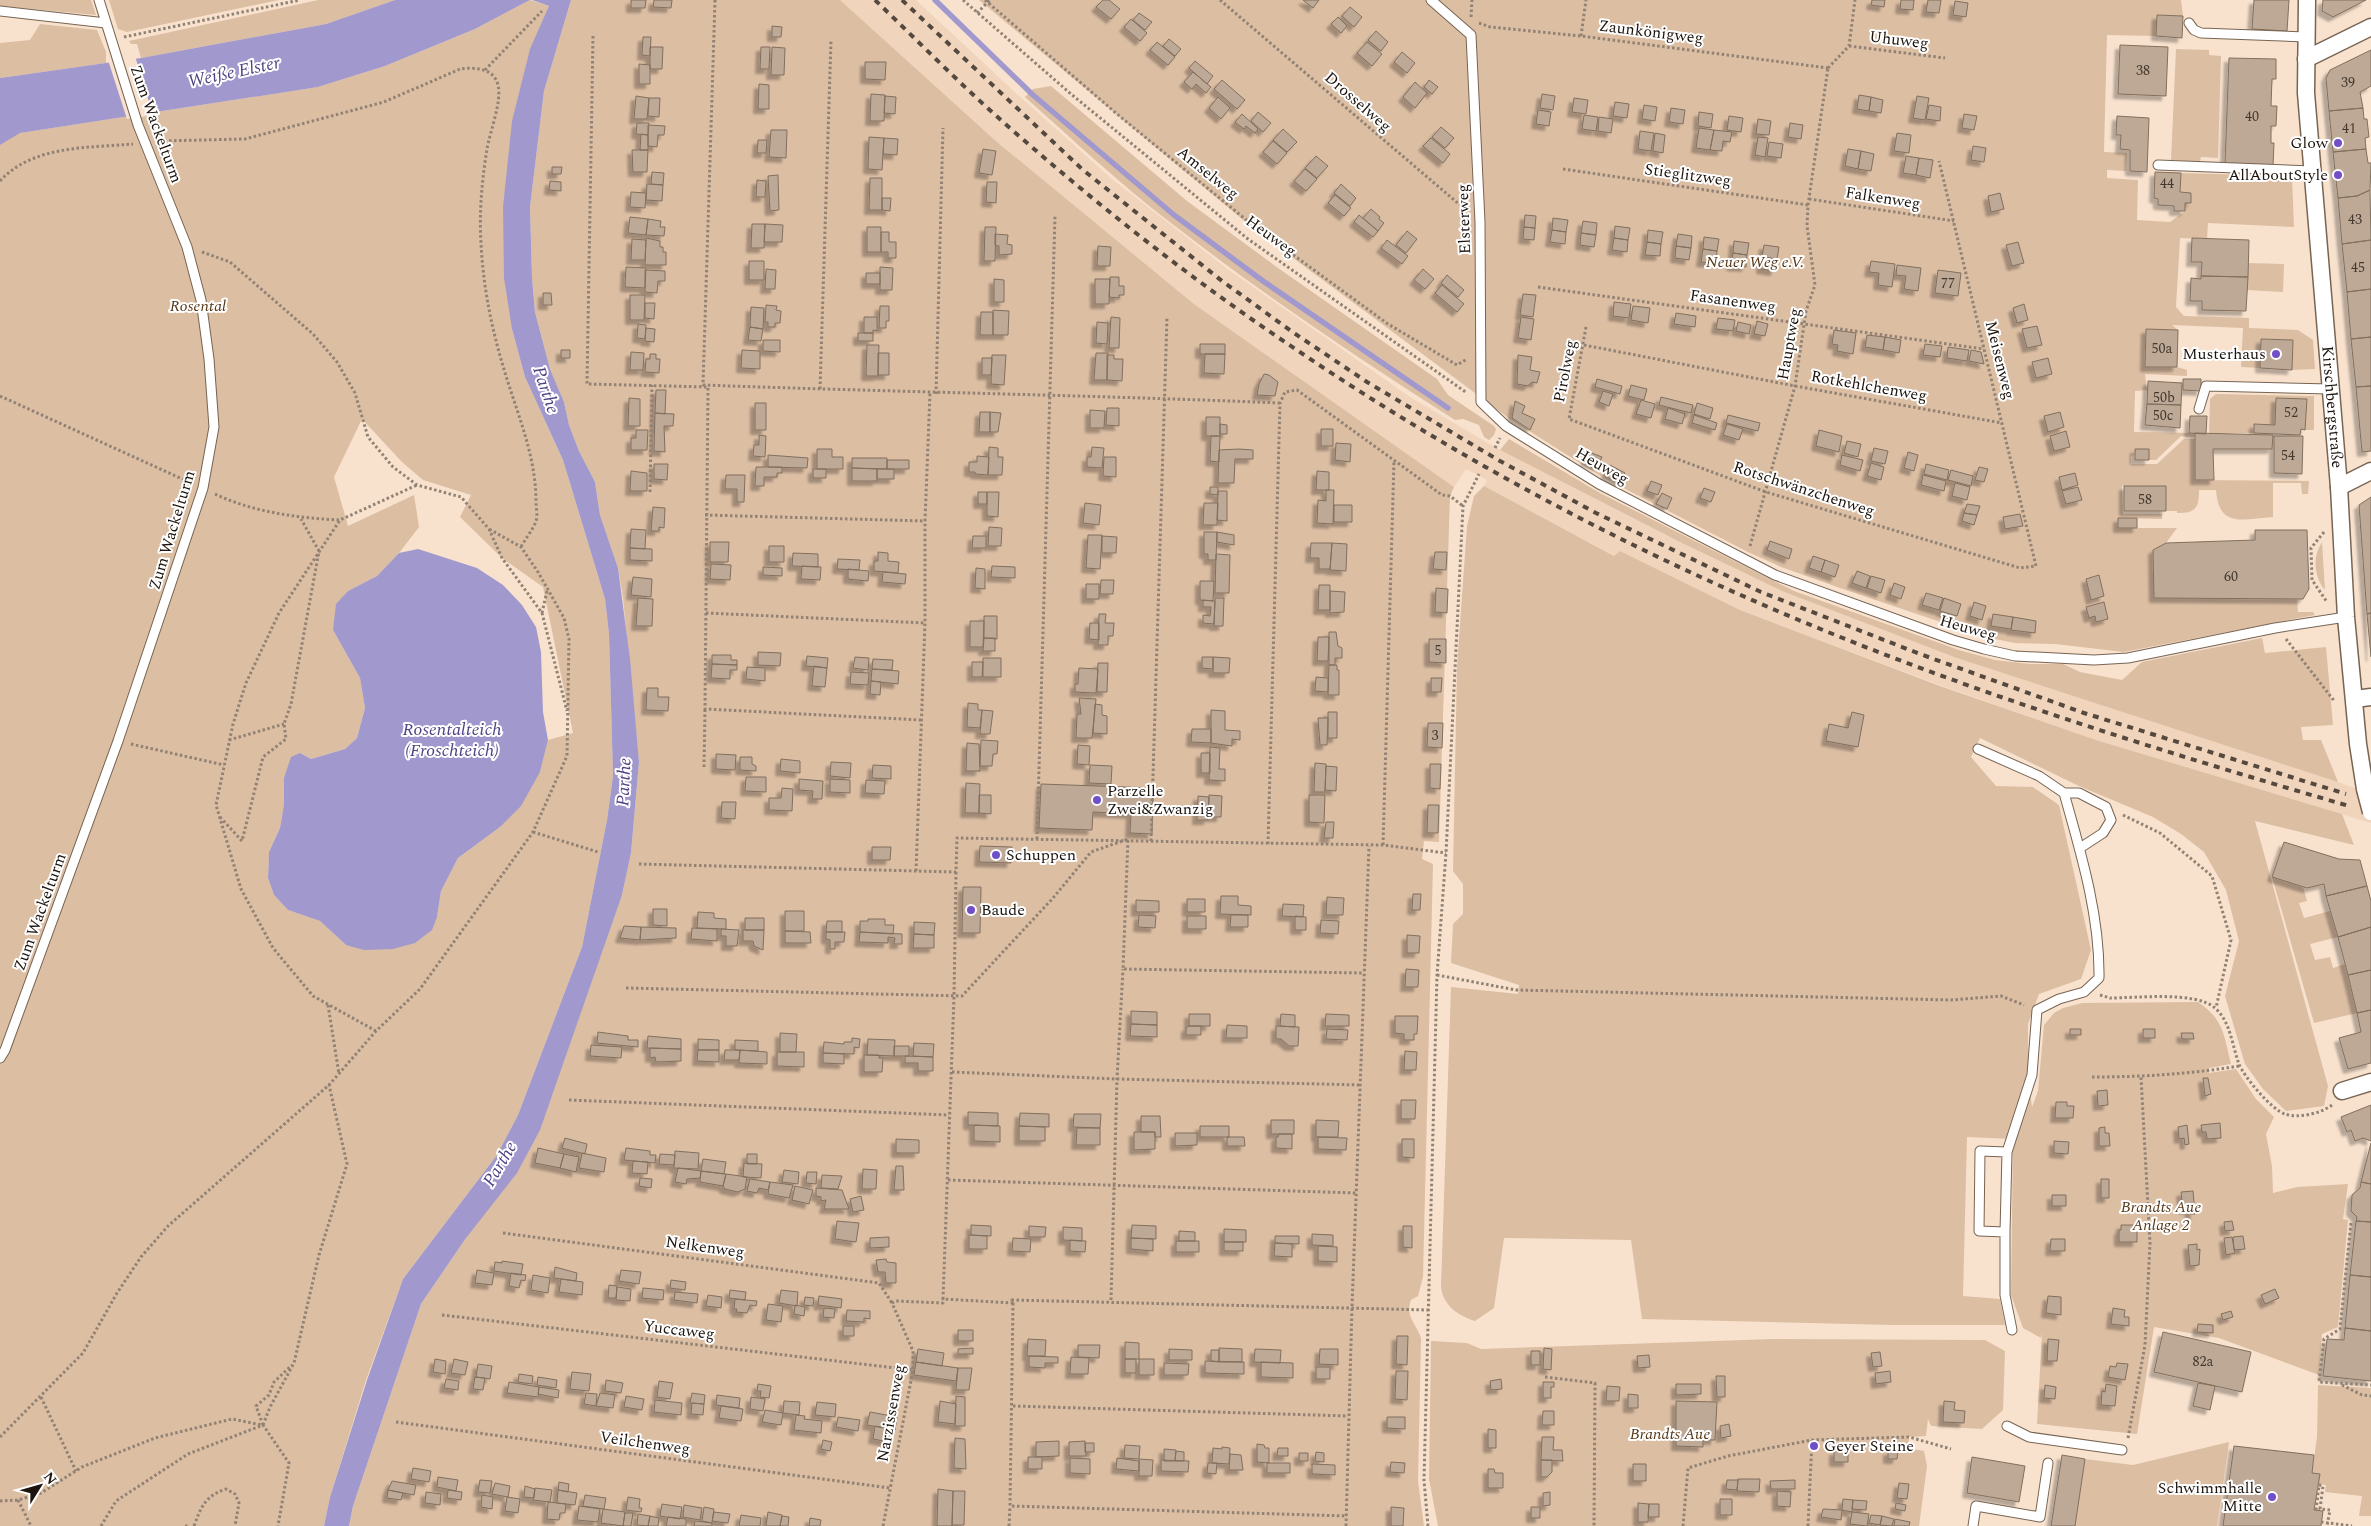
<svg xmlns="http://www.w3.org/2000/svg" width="2371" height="1526" viewBox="0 0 2371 1526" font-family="Spectral,serif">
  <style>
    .built { fill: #f0d4bb }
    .green { fill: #dcbea3; fill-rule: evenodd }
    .water { fill: #a199ce }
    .pier { fill: #f8e2ce }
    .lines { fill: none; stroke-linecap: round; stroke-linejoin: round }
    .stream { stroke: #a199ce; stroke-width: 5.5 }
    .building { fill: #bda996; stroke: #826f5d; filter: url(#shadow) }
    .service-casing { stroke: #776453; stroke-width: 11 }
    .minor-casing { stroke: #776453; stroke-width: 19 }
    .path { stroke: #918274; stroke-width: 3; stroke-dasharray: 2.5 2.5; stroke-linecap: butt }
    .service { stroke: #fff; stroke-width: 9 }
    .minor { stroke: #fff; stroke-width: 16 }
    .rail { stroke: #55493f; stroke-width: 4; stroke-dasharray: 6 6; stroke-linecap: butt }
    .minor-bridge-casing { stroke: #776453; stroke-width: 19; stroke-linecap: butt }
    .minor-bridge { stroke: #fff; stroke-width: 16 }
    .poi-dot { fill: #704fc9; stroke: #fff; stroke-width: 2 }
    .labels { text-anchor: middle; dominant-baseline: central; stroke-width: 4; stroke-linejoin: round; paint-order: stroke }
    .number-label { font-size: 14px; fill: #44382e }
    .street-label { font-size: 16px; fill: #1b130c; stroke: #fff }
    .poi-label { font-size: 16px; fill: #1b130c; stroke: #fff; text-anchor: end }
    .park-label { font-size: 16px; font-style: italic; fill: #563716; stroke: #fff }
    .water-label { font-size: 18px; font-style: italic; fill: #4f4183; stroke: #fff }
  </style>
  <defs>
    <filter id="shadow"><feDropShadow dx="-4.5" dy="4.5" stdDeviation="1" flood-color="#0004"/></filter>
  </defs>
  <rect width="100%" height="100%" fill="#f8e2ce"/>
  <!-- built -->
  <path class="built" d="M840,0H916L1018,95L1112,179L1226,268L1410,397L1500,450L1680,542L1782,591L2321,773L2338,782L2371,794V823L2096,740L1937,684L1740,610L1620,551L1615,556L1484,486L1487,480L1466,469L1454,487L1194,304L997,142Z"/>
  <!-- green -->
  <path class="green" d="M0,0H91L96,15L0,6Z
    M109,0H279L127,32L118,29Z
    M318,0H395L326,24L141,58L137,44H131L129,41Z
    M530,0L549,6L512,329L525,377L563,460L605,599L609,634L613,776L607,820L582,947L518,1115L497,1155L403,1279L366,1380L330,1497L324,1526H0V136L318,87L385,66L475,29ZM362,419L402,462L423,480L471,495L460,517L502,558L543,587L573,733L548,740L540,772L500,827L458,858L441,891L437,917L346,945L320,921L288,910L274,895L268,878L269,852L280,828L284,804V778L300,753L311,759L345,749L357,738L365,708L360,678L333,630L348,591L377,576L399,553L419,527L414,495L348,526L334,477Z
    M571,0H840L997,142L1194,304L1454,487L1450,496L1439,842L1424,841L1422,859L1433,864L1423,1277L1418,1296L1411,1300C1405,1317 1416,1323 1421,1338L1418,1481L1424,1526H349L353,1506L421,1304L466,1238L622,895L631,853L639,762L623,598L618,568L600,515L595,482L579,451L569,425L564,402L550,369L535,312L532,278L530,207L544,91Z
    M979,0H2181L2183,16L2157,15L2156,36L2107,35L2104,152L2127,153L2126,171L2107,170V178L2138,180L2137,220L2170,222L2185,211V203H2191V193L2180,192L2181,173L2292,176L2294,227L2208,223L2207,239L2180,238L2176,307L2184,316L2249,318V328L2298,330L2313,340L2315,369L2292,370L2293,340L2261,339L2260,368L2241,367L2243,328L2172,325L2178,330L2146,329L2145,366L2177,367L2187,370V376L2145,374L2147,390L2135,391L2134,432L2195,433L2196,437L2181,436L2156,460H2149V449L2131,456V464H2157L2184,439H2195V480L2309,481L2308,494H2302L2301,483H2273V517C2243,519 2219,529 2216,490H2199C2199,508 2196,513 2177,513V511H2166V486H2122L2123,514H2162V519L2118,518V528H2177L2166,543L2153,550L2297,599L2298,612H2313L2315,615L2124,652L2055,644L2015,643L1985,637L1840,588L1781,567L1748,552L1602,477L1510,419L1254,229Z
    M40,24L97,30L106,52V63L0,78V43L30,40Z
    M2176,49L2209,50V55L2221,56L2218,158L2201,157L2200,162L2171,160Z
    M1051,86L1187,201L1278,268L1437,379L1448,395L1494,426L1496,429L1494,435L1489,440L1484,437L1479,425L1463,419L1455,420C1358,358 1262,294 1171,223C1120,184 1073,140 1025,97L1033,89Z
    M2248,263L2284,264L2283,292L2247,290Z
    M2216,394L2314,396V430H2305L2307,399L2276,398L2275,425L2255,424L2254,433L2209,434L2210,399Z
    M1509,439L1600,493L1794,591L1959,650L1995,660L2030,664H2063L2080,672L2122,680L2142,662L2262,638L2265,653L2326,647L2333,725L2301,727L2303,740H2321L2338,782L1957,658L1782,591L1680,542L1500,450Z
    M1484,486L1614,556L1620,551L1740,610L1940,686L2096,740L2342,814L2354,845L2255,821L2328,1086L2324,1106L2286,1111L2263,1089L2245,1064L2225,996L2239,941L2226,890L2204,852L2181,834L2153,817L2079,786L1980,738L1971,757L1996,786L2033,787L2059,805L2091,950L2081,979L2039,994L2028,1024V1076L2032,1107L2038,1091L2044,1025L2054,1013L2063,1008L2082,1003L2198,1002C2224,1019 2224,1036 2231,1064L2209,1068V1073L2236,1069L2256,1099L2274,1117L2266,1134L2272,1166L2273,1193L2297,1187L2348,1184L2343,1219L2348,1220L2338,1327L2322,1334L2319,1375L2219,1338L2154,1327L2137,1434L2037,1424L2042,1333L2041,1338L2023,1328L2011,1295L2013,1139L1967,1137L1963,1296L2000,1299L2005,1325H1893L1642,1319L1631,1240L1504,1238L1494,1308L1475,1321C1458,1316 1443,1305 1441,1287L1451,987L1518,994L1519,985L1451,963L1453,924L1463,914V884L1453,871L1457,666L1467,526L1474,496Z
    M2322,542L2325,590C2314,577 2312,557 2322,542Z
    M2272,877L2303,887L2307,901L2299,903L2304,918L2330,911L2338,937L2310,944L2315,960L2330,957L2333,968L2345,964L2357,1013L2314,1023Z
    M1773,1339L1985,1340L2005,1351L2003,1410L1982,1429L1931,1426L1928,1419L1926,1436L1909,1437L1908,1448L1924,1451L1927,1466L1919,1526H1438L1429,1479L1431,1341L1467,1343L1481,1349Z
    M2318,1385L2371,1388V1516H2359L2362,1496L2325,1492L2326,1485L2318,1484L2312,1473L2317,1437Z
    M2229,1442L2217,1526H2075L2085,1459L2133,1465Z"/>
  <!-- water -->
  <path class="water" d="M395,0H530L475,29L385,66L318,87L20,133L0,145V78L141,58L326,24Z
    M532,0H571L544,91L530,207L532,278L535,312L550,369L564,402L569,425L579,451L595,482L600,515L618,568L630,659L639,762L631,853L622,895L540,1130L517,1173L466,1238L421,1304L353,1506L349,1526H324L330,1497L367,1380L403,1279L497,1155L518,1115L582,947L607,820L613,776L609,634L605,599L563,460L525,377L512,329L504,278L503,207L512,121L530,49L549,6Z
    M418,549L477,568L503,585L522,605L536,627L541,652L543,712L548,740L540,772L521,806L500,827L458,858L441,891L437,917L432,930L415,943L393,949L364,950L346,945L320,921L288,910L274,895L268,878L269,852L280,828L284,804V778L291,757L300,753L311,759L345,749L357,738L365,708L360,678L333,630L336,604L348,591L377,576L399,553Z"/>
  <!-- pier -->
  <path class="pier" d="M135,56L153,115L127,119L108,60Z"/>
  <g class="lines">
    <!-- stream -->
    <path class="stream" d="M935,0L1033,95L1174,215L1263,281L1448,408"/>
  </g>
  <!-- building -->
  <path class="building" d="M631,0H646L645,8H631Z
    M654,0H672L671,8L653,7Z
    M1103,0H1109L1120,9L1111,19L1096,7Z
    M1303,0H1319L1313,8Z
    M1872,0H1885L1884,7L1871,5Z
    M1901,0H1914L1913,10L1900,9Z
    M1928,0H1941L1939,13L1926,12Z
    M2254,0H2289L2287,31L2252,29Z
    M2323,0H2366L2333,17L2322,11Z
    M1955,1L1968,3L1966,17L1953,15Z
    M1350,7L1362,17L1354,27L1342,16Z
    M1139,13L1152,22L1145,30L1133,20Z
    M2157,15L2183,16L2182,38L2156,36Z
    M1338,17L1347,26L1341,33L1331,24Z
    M1131,19L1147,33L1140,41L1124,27Z
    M772,26L782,27L781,37H772Z
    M1376,31L1388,42L1381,51L1368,40Z
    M643,37H651L650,56L642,55Z
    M1169,39L1181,49L1175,56L1163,46Z
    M1157,42L1175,57L1168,65L1150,50Z
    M1367,42L1382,54L1372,66L1357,53Z
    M2120,45L2168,47L2166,96L2118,94Z
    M650,47H663L662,69H650Z
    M761,47H770L769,69H760Z
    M772,47L785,48L784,75H771Z
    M2371,50V86L2360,92L2363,108L2329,111L2326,78L2330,70Z
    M1402,52L1415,63L1407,73L1394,62Z
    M2229,58L2276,59V79H2272L2271,106H2277L2276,126H2271V143H2274L2273,166L2225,164Z
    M1195,61L1213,76L1207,84L1189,68Z
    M865,62H886L885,80L865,79Z
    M639,64L650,65V84H639Z
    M1193,72L1211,87L1206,93L1196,84L1192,89L1184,82Z
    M1222,80L1245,100L1237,109L1214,89Z
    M1429,80L1438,87L1432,94L1424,87Z
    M1415,82L1427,93L1415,108L1403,97Z
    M759,84L769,85V109H758Z
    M871,94L885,95L884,121H870Z
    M1542,94L1555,96L1553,110L1540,108Z
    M1859,95L1871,97L1869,111L1857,109Z
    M636,96L649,98L647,119H634Z
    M885,96L896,97L895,114L884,113Z
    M1917,96L1929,98L1925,120L1913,118Z
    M1218,97L1230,108L1221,119L1209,108Z
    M1871,97L1883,100L1881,113L1869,111Z
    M649,98H660L659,117L648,116Z
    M1574,98L1588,100L1586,114L1572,112Z
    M1615,102L1629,104L1627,118L1613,116Z
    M1644,105L1657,107L1655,121L1642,119Z
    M1929,105L1941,107L1940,121L1926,119Z
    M1671,108L1685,110L1683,124L1669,122Z
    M2363,108L2364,119H2367L2369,137L2365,138L2366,149L2333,152L2329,111Z
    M1538,110L1551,112L1549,126L1536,124Z
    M1258,112L1271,123L1263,132L1251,121Z
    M1699,112L1713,114L1711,128L1698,126Z
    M1242,114L1258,129L1255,133L1246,126L1244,129L1235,122Z
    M1964,114L1977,116L1974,130L1962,128Z
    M1584,115L1598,117L1596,131L1582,129Z
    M1729,116L1743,118L1741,132L1727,130Z
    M2117,116L2149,118L2147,172L2130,171V150L2120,149L2121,135H2116Z
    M1599,117L1613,119L1611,133L1598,131Z
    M1758,119L1771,121L1769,135L1756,134Z
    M637,123H649L648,135L636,134Z
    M1790,123L1803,125L1801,139L1788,137Z
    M648,125L665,126L664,135H658L657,147L648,146Z
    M1441,127L1454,138L1445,148L1432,137Z
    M1699,128L1714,130L1710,150L1696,148Z
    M1283,129L1297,142L1287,152L1273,140Z
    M771,130H787L786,158L769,157Z
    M1714,130L1732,132L1730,142L1723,141L1722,151L1710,150Z
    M1640,131L1654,133L1651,151L1638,149Z
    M1655,133L1665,135L1663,153L1653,151Z
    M1897,133L1911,135L1909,153L1894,151Z
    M641,134L648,135V150H640Z
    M869,137L884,138L882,170L868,169Z
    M1758,137L1768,138L1765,157L1755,155Z
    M884,138L898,139L897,155L883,154Z
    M1431,138L1450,154L1443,163L1423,146Z
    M758,140H767L766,153H757Z
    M1273,141L1287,153L1277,164L1263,152Z
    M1769,142L1783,144L1781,158L1767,156Z
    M1973,146L1986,148L1984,162L1971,160Z
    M983,149L996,151L992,175L979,173Z
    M1848,149L1861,151L1858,169L1845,166Z
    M2366,149L2368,163H2371L2370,190L2357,196L2338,198L2333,152Z
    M632,150H648L647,172H633Z
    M1861,151L1874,154L1871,171L1858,169Z
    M1316,156L1328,166L1317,178L1305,168Z
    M1906,156L1919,158L1916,175L1903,173Z
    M1919,158L1933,160L1930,178L1916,175Z
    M552,167H562L561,174H552Z
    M1305,169L1317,179L1306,191L1294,181Z
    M652,172L664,173L663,185L651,184Z
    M2155,172L2181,173L2180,192L2191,193V203H2185V211H2174V206L2158,205V199L2154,198Z
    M778,175L779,210L770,211L768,176Z
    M870,178H882V210H869Z
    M757,180L766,181L765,197H756Z
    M550,181L561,182V191L549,190Z
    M987,182H997L996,203L986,202Z
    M647,184L663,185L662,201L646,200Z
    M1341,184L1356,198L1350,206L1334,193Z
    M2370,190L2371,240L2342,244L2338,198L2357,196Z
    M631,192L646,193L645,208L630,207Z
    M2000,193L2004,209L1991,212L1988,196Z
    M1335,195L1351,208L1344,216L1328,203Z
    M882,198H891L890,211L882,210Z
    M1371,209L1380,217L1379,219L1384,223L1378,231L1363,218Z
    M1359,215L1378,231L1373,237L1354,222Z
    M1525,215L1536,216L1535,228L1524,227Z
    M630,217L648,219L646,235L628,233Z
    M1553,218L1568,220L1566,232L1552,230Z
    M648,219L661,221L660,227H665L664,236L646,235Z
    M1583,221L1597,223L1596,235L1581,233Z
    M752,224H765L764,248H751Z
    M765,224L783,225L782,242H764Z
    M1615,226L1630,228L1628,240L1614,238Z
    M867,227H881V252H867Z
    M985,227H996L995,261H984Z
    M1524,227L1535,228L1534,240L1523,239Z
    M1552,230L1566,232L1565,244L1550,242Z
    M1648,230L1663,232L1661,244L1647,242Z
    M1407,231L1417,239L1406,253L1396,245Z
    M881,232H889V242H896V258H888V252H881Z
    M1581,233L1596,235L1594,247L1580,245Z
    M995,234L1008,235L1007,244L1012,245V254L999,255V246L995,245Z
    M1678,234L1692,236L1691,248L1676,246Z
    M1704,237L1719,239L1717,251L1703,249Z
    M646,238L660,241V247H663V252H666V265H645Z
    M1614,238L1628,240L1627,252L1612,250Z
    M2192,238L2249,240L2248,277L2201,276L2202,262H2191Z
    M632,239L646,240L645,260H631Z
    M1387,240L1408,256L1402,264L1381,248Z
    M2371,240V289L2347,292L2342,244Z
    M1734,241L1749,243L1747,255L1733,253Z
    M1647,242L1661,244L1660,256L1645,255Z
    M2018,242L2024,263L2012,266L2006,245Z
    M1764,245L1779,247L1777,259L1762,257Z
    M1098,246L1111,247L1110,266H1097Z
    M1676,246L1691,248L1689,260L1675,258Z
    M1703,249L1717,251L1716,263L1701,262Z
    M1733,253L1747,255L1746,267L1731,266Z
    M1762,257L1777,259L1775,271L1761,269Z
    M749,261H764V280H749Z
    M1871,261L1895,264L1892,287L1878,285L1879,273L1869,272Z
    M1897,265L1921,268L1918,291L1904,289L1906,276L1896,275Z
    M626,267L646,268L645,288L625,287Z
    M880,267L893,268L892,290H880Z
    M766,269L776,270L775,289H765Z
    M1423,269L1434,279L1425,289L1414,280Z
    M645,270L665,271V281H658L657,293L645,292Z
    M1938,270L1961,273L1958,296L1935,293Z
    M866,273H880V284H866Z
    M1447,275L1464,290L1458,297L1441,283Z
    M2201,276L2248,277L2246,311L2202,310V301H2190L2191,278L2201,279Z
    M1110,277H1119V286H1124V295H1119V298L1109,297Z
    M994,279L1004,280V302H994Z
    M1095,279H1110L1109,304H1095Z
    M1442,285L1464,304L1457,312L1435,293Z
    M2371,289V337L2351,339L2347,292Z
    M543,293H551L552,305H543Z
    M1523,294L1536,295L1533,317L1520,315Z
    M630,295H645L644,320H630Z
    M1614,302L1631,304L1629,318L1613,316Z
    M645,303H655L654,319L645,318Z
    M2024,304L2028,320L2017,323L2013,308Z
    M766,305L777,306L776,310L781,311L780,323H775V327H768V322H765Z
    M880,306H889V321H886V328H879Z
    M1633,306L1650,308L1648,323L1631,320Z
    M751,307L764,308L763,329L750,327Z
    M993,310L1009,311L1008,335H993Z
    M981,312H993V335H980Z
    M1676,313L1696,316L1695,327L1674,324Z
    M864,317H877V331L873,330V333H864Z
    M1111,317L1120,318L1119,348H1109Z
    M1521,317L1534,319L1531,340L1518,338Z
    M1718,318L1735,320L1733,331L1716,329Z
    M1757,321L1768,324L1765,336L1754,334Z
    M1097,322L1108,323L1107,344L1096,343Z
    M1738,322L1751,325L1749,334L1736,331Z
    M638,324L646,325L645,339L637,338Z
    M2037,326L2042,345L2027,348L2022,329Z
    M750,327L763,329L761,341L748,340Z
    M646,328L655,329L654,342L645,341Z
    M2146,329L2178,330L2177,367H2145Z
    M1834,330L1856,333L1853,354L1837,351L1838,345L1832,344Z
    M858,333H873V341H858Z
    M1867,335L1885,337L1883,350L1865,347Z
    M1885,337L1901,340L1899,353L1883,350Z
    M2371,337V386L2356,387L2351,339Z
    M2261,339L2293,340L2292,370L2260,368Z
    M763,340H780V352L763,351Z
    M1200,344H1225V354H1200Z
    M1925,344L1942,346L1940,357L1923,355Z
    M867,345H879L878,376H866Z
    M1948,347L1969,350L1967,361L1947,358Z
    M561,350H570V358H561Z
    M742,350L760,351V369L741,368Z
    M1971,350L1981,352L1984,364L1969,361Z
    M631,352L644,353L643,370H630Z
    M878,353H889V375H878Z
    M1096,353H1108L1107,380H1094Z
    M650,354H656V359H660L659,373L645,372L646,359H650Z
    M1205,354H1225L1224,374L1204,373Z
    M992,355H1006L1004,385L991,384Z
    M1107,355H1114V359H1123L1122,381L1107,380Z
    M1518,355L1532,357L1530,370L1540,372L1537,383L1532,382L1528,386L1517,384Z
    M982,358H992L991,375H982Z
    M2048,358L2052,374L2036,378L2032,362Z
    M1264,374L1269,375L1278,382L1275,396L1257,395L1259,384Z
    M1597,379L1622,386L1620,394L1595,387Z
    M2183,379H2201V391L2183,390Z
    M2148,381L2182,383L2181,405L2147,404Z
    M1631,385L1647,389L1644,400L1628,396Z
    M2371,386V451L2362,452L2356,387Z
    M656,390H666L665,414L655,413Z
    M1603,391L1613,394L1609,406L1599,402Z
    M1661,397L1693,405L1691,413L1659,405Z
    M629,398L640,399V426H628Z
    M2276,398L2307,399L2305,430L2301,429L2300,435L2254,433V424L2275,425Z
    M1641,400L1655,404L1651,418L1636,414Z
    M1515,401L1525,406L1522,413L1535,419L1530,430L1512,418Z
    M755,403H766V430H755Z
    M1697,403L1713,408L1710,419L1694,414Z
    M2147,404L2181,405L2180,428L2145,425Z
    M1107,408H1119V426L1106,425Z
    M1668,408L1685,414L1682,424L1665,419Z
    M1090,410L1105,411L1104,428H1090Z
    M980,412H990V432H979Z
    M990,412L1001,413L998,432H990Z
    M2060,412L2064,427L2048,432L2044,416Z
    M655,413L674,414L673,426H664L665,452L654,451Z
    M1694,415L1717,423L1715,430L1692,423Z
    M1728,415L1760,423L1758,431L1726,423Z
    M2190,416H2207L2206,434L2189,433Z
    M1206,417H1220V436H1206Z
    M1220,424L1227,425V434H1220Z
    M1727,424L1743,429L1739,440L1723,435Z
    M1321,429H1333V446H1321Z
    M636,430H648L647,450H631V438H636Z
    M1819,430L1842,436L1839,452L1816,446Z
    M2066,431L2070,447L2054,451L2050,436Z
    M2195,433L2273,435L2272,449H2213L2214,480H2195Z
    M759,435L766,436L765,457L753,456L754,445H759Z
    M1211,436H1220L1219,462L1210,461Z
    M2274,436H2303L2302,474L2274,473Z
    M1847,441L1861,444L1858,457L1844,453Z
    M1336,443L1351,444L1350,462L1335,460Z
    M989,447L998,448V457H1003L1002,475H988Z
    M1092,447L1104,448L1102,468L1087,467V457H1091Z
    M1874,448L1888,451L1885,464L1871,461Z
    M817,449H832V457H843V469H817Z
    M1239,449L1253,450V459H1235L1234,483H1218L1219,450Z
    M2135,449H2149V460H2135Z
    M1589,452L1602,457L1598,466L1585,461Z
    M1908,452L1918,455L1914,471L1904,468Z
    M768,455L808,458L807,468L768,467Z
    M1842,455L1863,460L1860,471L1840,465Z
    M977,456L989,457L988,475L975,474V472H969V462H977Z
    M1104,457H1116V477L1103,476Z
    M852,458H887V469L852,468Z
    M887,460H909V469H887Z
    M1871,463L1884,467L1881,480L1867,476Z
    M654,464H668L667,480L654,479Z
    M1926,464L1949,470L1947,480L1924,474Z
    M1610,465L1625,473L1620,484L1605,476Z
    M756,467H782V473H777V477H764V486H755Z
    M1979,467L1988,469L1984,482L1975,480Z
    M852,468L877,469V481H852Z
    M813,469H826V478H813Z
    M877,469H894V479H877Z
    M1951,470L1973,476L1971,486L1948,480Z
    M631,471L647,473V491H630Z
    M1317,471L1329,472V490H1316Z
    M2075,473L2078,485L2062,490L2059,477Z
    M726,475H745L744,502H737V489H725Z
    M1923,475L1946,481L1944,491L1921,485Z
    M1651,481L1662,485L1658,495L1647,491Z
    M1955,483L1970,487L1967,500L1952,496Z
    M2124,486H2166V511H2124Z
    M1210,487H1218V495L1210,494Z
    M2078,487L2082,500L2066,504L2062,491Z
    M1704,488L1715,492L1711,502L1700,498Z
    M1326,490H1334L1333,524L1317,523L1318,500L1326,501Z
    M1218,491H1227V521L1217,520Z
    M978,492H987V504H978Z
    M987,492H999L998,517L987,516Z
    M1662,493L1672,498L1667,509L1656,504Z
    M2371,497V613L2367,614L2359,505Z
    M1085,503L1101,505L1099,525L1083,523Z
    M1204,503H1218L1217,525H1203Z
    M1967,504L1980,506L1977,515L1964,513Z
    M1334,505H1352V522H1334Z
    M653,507L665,508L664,528L659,527V531H651Z
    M1964,513L1977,515L1974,525L1962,521Z
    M2020,514L2023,526L2005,529L2003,517Z
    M2118,518H2137V528H2118Z
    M989,527L1002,528L1001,546H988Z
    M631,529L646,530L645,549L630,548Z
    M2255,530H2307L2309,589L2303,599L2154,598L2153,550L2166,543L2255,540Z
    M1204,532H1217L1216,560H1208V554H1204Z
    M1217,532L1234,535V545L1217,542Z
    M1088,535H1102L1100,569L1086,568Z
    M973,536H986V548H972Z
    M1102,536L1117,537L1116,553H1102Z
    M1770,541L1792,549L1789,559L1767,550Z
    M710,542H729L728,562H710Z
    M1311,543H1332L1330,569H1319V558H1310Z
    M1332,543L1347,544L1346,571L1330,570Z
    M769,546H784V562H769Z
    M630,548L652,549V561L630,560Z
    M878,552L888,553V561L899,562L898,573L874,571V561H878Z
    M1435,552H1447L1446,570L1433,569Z
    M793,553L818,554V567L792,566Z
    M1216,554L1230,555L1229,593H1215Z
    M1813,556L1825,560L1821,572L1809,568Z
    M838,559L860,560L859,570L837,569Z
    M1825,560L1839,565L1835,577L1821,572Z
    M711,564L731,565L730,580L710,579Z
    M802,566L821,567L820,580L801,579Z
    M992,566L1015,567V578L991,577Z
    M763,567L782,568V576L763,575Z
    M976,568L985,569V589L975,588Z
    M848,569L869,571L868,581L848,579Z
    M1857,571L1870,576L1866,588L1852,583Z
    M883,572L906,574L905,584L882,582Z
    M2099,575L2104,596L2091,600L2086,579Z
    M1871,576L1885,580L1881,593L1867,588Z
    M633,577L652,579L651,597L631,595Z
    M1101,580H1114L1113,594H1100Z
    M1200,581H1214L1213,601L1200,600Z
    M1894,583L1905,587L1901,599L1890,595Z
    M1086,584H1099V599H1086Z
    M1319,585H1330V610H1318Z
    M1436,588L1448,589L1447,613L1435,612Z
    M1330,591L1345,592L1344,612L1330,613Z
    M1926,593L1943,598L1939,610L1922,605Z
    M638,598L653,599L652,626H636Z
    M1215,598H1224L1223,626H1214Z
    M1944,598L1961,604L1957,616L1940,611Z
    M1203,600L1215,601L1214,624L1203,623V615L1210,616L1211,607H1203Z
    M1974,602L1986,606L1982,620L1970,616Z
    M2104,602L2108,619L2096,622L2095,616L2089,618L2086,607Z
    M2371,613V657L2367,614Z
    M1099,614H1106L1105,623H1114L1113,636H1108V645H1098Z
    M1993,614L2013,617L2011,629L1991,626Z
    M984,616H997V639L984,638Z
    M2013,617L2036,621L2035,633L2011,630Z
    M970,621H984L983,647H970Z
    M1090,623H1099V640L1089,639Z
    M1329,632H1336L1338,646L1342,648V658H1335V665H1329Z
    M1318,637H1329L1328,661H1317Z
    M984,638H995V651H983Z
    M1429,639H1446V663L1429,662Z
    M758,652L781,653L780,666L758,665Z
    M712,655H731V660H737V665L712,664Z
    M807,656L828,658L827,668L806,666Z
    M855,657L869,658L868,670L853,668Z
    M1202,657H1213V669L1202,668Z
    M1213,657L1230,658L1229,673H1213Z
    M983,658H1001V677H983Z
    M873,659L893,660L892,670L872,669Z
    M972,662H983L982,677H972Z
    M1098,663H1108L1107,692H1097Z
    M712,664L737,665V670H730V679L711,678Z
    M1329,665H1337V670H1339V695H1328Z
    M814,666L827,668L825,687L812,686Z
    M747,667L765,668V681L746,679Z
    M1079,668L1098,669L1096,693L1075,692V684H1078Z
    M872,669L899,671L898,684L871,681Z
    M851,672L869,673L868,685L850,684Z
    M1316,677L1328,678V692L1315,691Z
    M1431,678H1442L1441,692H1431Z
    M871,681L881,682L880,695L870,694Z
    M647,688H658V697H669L668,711L646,710Z
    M1079,698L1096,699L1092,738H1076L1077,714H1081Z
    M968,703L978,704V710H982L980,728L967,727Z
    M1095,704L1102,705V715L1107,716V734L1093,733Z
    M982,710L993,711L990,734H980Z
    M1211,710L1225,711V730L1240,731V740L1232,739V746L1211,743Z
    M1328,712H1337V738H1328Z
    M1852,712L1864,715L1858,747L1826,741L1829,724L1848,728Z
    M1318,718H1328L1327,745H1320Z
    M1428,723H1443L1442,748L1427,747Z
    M1192,729H1211V743L1191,742Z
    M981,740L998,741L997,754H993L992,766H980Z
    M967,743L979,744L980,771H966Z
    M1078,745L1090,746L1089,765L1077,764Z
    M1210,747L1220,748L1219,769H1225V781L1209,780Z
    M1201,753H1210V773H1201Z
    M716,754L736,755L735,770L716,769Z
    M740,757H752V764L756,766V771L740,770Z
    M781,759L800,761V773L780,771Z
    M831,762L851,763L850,778L830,776Z
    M1315,763L1326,764L1325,792H1314Z
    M1430,764H1441L1440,789L1430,788Z
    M873,765L891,766V779L872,778Z
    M1090,765L1112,766L1111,784L1089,783Z
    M1326,766L1337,767L1336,791L1325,790Z
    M746,777H766V792L745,791Z
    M799,779L823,781L822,799H812L813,791L799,790Z
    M830,779L850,780V793L830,792Z
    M866,780L885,781L884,794L865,793Z
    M966,783L980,784L979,813H965Z
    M1041,784L1153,788L1152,834L1130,833L1131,814L1093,812L1092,830L1039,828Z
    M782,788L793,789L792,811L769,810V798H781Z
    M979,795H991V814L979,813Z
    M1209,795L1222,796L1221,817H1208Z
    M1309,795H1325L1324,823L1309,822Z
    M1198,796L1209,797L1208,820H1197Z
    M722,802H736L735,819L721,818Z
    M1428,805H1439L1438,833H1427Z
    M1326,822H1334L1333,838H1324Z
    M2284,842L2339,859L2360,860L2367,886L2326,896L2324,884L2307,888L2272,877Z
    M980,846L1012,847L1011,863L979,862Z
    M872,847H891L890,860H872Z
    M2367,886L2371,901V927L2338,937L2326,896Z
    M963,887H981L980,933H962Z
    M1413,894H1421L1420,910H1412Z
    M1221,896H1238V905L1251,906V915L1220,914Z
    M1327,897L1344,898L1343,915H1326Z
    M1187,899H1205V912H1187Z
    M1136,900L1159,901V912H1136Z
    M1283,904L1304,905L1303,917L1282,916Z
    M653,909H667V926L653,925Z
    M785,911H804V931H785Z
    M698,912L714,913V918L726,919V929L697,928Z
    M1139,915L1156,916L1155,928L1138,927Z
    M1231,915H1248V927H1230Z
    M1187,916H1206V929H1187Z
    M1295,916L1306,917V930H1295Z
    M745,918H764V930H745Z
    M868,919H885V925H894L893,934L860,932V921H868Z
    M1321,920L1339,921L1338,934L1320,933Z
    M827,921H842V932H826Z
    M914,922L935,923L934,935L914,934Z
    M624,926L641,927L640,940L620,938Z
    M641,927L676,928V938L640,940Z
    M2371,927V970L2348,975L2338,937Z
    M692,928L717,929V941L691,939Z
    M721,929L739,930L737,946H726V936H721Z
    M743,930H764L763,950L754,946L753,941H743Z
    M785,931L810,932L811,943H785Z
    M826,932H845L844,942H835V949H830V940L826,939Z
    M860,932L902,934V944H894L895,938L888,937V943L859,942Z
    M914,934L934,935V948H913Z
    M1407,935L1420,936L1419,953H1407Z
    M1406,969L1419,970L1418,987H1405Z
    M2371,970V1010L2357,1013L2348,975Z
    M2371,1010V1063L2348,1069L2339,1038L2361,1032L2357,1013Z
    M1131,1011L1157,1012V1025L1131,1024Z
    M1189,1014H1210V1026H1189Z
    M1281,1014L1295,1015V1027L1280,1026Z
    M1326,1014L1349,1015V1026H1325Z
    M1395,1016H1418L1417,1034H1414V1040H1404V1034L1395,1033Z
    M1131,1024L1157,1025V1037L1130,1036Z
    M1227,1025L1247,1026V1038H1226Z
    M1189,1026H1201V1035H1186V1028Z
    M1276,1026L1299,1027L1298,1046H1289L1281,1039H1276Z
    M1327,1029L1348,1030L1347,1040L1326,1039Z
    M2070,1029H2081V1035H2070Z
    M2143,1029H2155V1038H2143Z
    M598,1032L628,1036V1040H638V1047L597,1043Z
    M780,1033L797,1034L796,1052H780Z
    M2181,1033H2193L2194,1039H2182Z
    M648,1036L681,1039V1049L647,1048Z
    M852,1038L860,1039L859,1048L854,1047V1054L823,1053L824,1042L844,1044V1042H852Z
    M698,1039L719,1040V1050H698Z
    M868,1039L895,1040L894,1056L867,1055Z
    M735,1040L758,1041V1051L735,1050Z
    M914,1043L934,1044L933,1057L913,1056Z
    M591,1045L622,1047L621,1058L590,1056Z
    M894,1046H909V1056H894Z
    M650,1048L681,1049V1061L656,1062L655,1057L650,1058Z
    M698,1050H719V1062L697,1061Z
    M725,1050H740L739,1060H724Z
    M740,1050L767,1052V1064L739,1063Z
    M1405,1051L1417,1052L1416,1070H1404Z
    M777,1052H804V1067L777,1066Z
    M823,1053L844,1054V1064L823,1063Z
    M864,1055H879V1058H883L882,1072H864Z
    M905,1056L933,1057V1071H918V1063H905Z
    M2203,1078H2208L2211,1094L2205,1096Z
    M2107,1090L2108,1105L2098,1106L2097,1091Z
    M1401,1100H1416L1415,1119H1401Z
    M2056,1102H2067V1106H2074L2073,1118H2055Z
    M2371,1105V1141L2363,1138L2355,1141L2351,1130L2347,1132L2341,1117Z
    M968,1112L998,1113V1126L968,1125Z
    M1020,1113L1049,1114V1127L1019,1126Z
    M1074,1114H1101L1100,1128L1073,1127Z
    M1141,1116H1160L1161,1137H1155V1132H1141Z
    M1271,1120H1294V1134H1271Z
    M1316,1120L1339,1121L1338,1137H1316Z
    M2220,1123L2221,1138L2207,1139L2206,1132H2202L2201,1125Z
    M974,1125L1000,1126V1142L974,1141Z
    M2187,1125L2189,1144L2185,1145L2184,1138L2179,1139L2178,1127Z
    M1019,1126L1045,1127V1141H1019Z
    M1200,1126H1229V1137H1200Z
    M2105,1127V1133H2109L2110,1146H2099V1128Z
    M1077,1128H1100V1145H1076Z
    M1134,1132H1155V1149L1134,1150Z
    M1175,1133H1197V1145L1175,1146Z
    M1279,1134H1292V1149L1276,1148V1137H1278Z
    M1227,1137H1244L1245,1146H1227Z
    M1318,1137L1347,1138L1346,1150L1318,1149Z
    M565,1138L587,1144L585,1154L562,1148Z
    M896,1139L919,1140V1153H896Z
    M1402,1139H1414V1158L1402,1157Z
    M2054,1141L2069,1142L2068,1154L2054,1153Z
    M2371,1143V1184L2361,1182Z
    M538,1148L564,1154L560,1168L535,1163Z
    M626,1148L650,1151V1155H656L655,1163L624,1160Z
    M675,1151L699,1153L698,1169L674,1168Z
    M582,1153L606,1158L604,1172L579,1168Z
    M564,1154L579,1157L576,1172L560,1168Z
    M660,1154L675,1155L674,1165L659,1164Z
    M747,1154H757V1164H747Z
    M703,1159L726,1162L724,1174L701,1171Z
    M633,1161L648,1162L647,1174L632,1173Z
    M744,1163L762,1164L761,1178L743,1177Z
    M896,1166H903L904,1190H894Z
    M678,1168L701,1171L700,1178L687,1179L686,1184L675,1182Z
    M863,1169L877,1170L876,1189H862Z
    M784,1170L799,1172L798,1184L782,1182Z
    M701,1171L726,1174L723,1186L700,1182Z
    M807,1172H817L816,1184L806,1183Z
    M726,1174L747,1177L745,1189L738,1192L725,1189L723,1186Z
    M822,1175L842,1176L838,1189L821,1188Z
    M640,1178L652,1179L651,1188L639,1186Z
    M750,1179L770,1182L768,1190L759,1188L757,1193L747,1191Z
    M2101,1179H2109V1198H2101Z
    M770,1182L793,1185L789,1198L768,1194Z
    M2361,1182L2371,1184V1222L2356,1221L2357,1217L2351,1211L2352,1195L2360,1188Z
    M795,1186L813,1190L809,1204L792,1200Z
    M816,1188L842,1190L849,1209H824L826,1200L821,1201V1197L816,1196Z
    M2193,1191L2195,1214H2190L2189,1209H2183L2181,1192Z
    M2052,1195H2066V1206H2052Z
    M861,1196L864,1210L853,1212L850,1199Z
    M837,1221L859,1223L856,1242L835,1239Z
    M2232,1221L2234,1230L2225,1231L2224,1222Z
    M2356,1221L2371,1222V1277L2350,1275Z
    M971,1225L991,1226V1236L971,1235Z
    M1132,1225L1156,1226V1239L1131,1238Z
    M2121,1225H2137V1242H2119V1230H2121Z
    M1029,1226L1046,1227L1045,1237H1029Z
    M1403,1226H1412V1248L1403,1247Z
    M1063,1227L1082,1228V1241L1063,1240Z
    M1224,1229L1246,1230V1242H1224Z
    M1179,1231L1195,1232V1241H1179Z
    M1312,1234L1333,1235V1246L1312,1245Z
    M969,1235L987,1236V1249H969Z
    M1275,1236H1299V1244L1275,1243Z
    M2243,1236L2245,1249L2234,1250L2233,1237Z
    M889,1237V1247L870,1248V1238Z
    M2232,1237L2235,1253L2226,1255L2224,1238Z
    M1013,1238L1031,1239L1030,1252L1012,1251Z
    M1131,1238L1153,1239V1251L1131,1249Z
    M2051,1239H2065V1251H2050Z
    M1070,1240L1086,1241L1085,1252L1070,1251Z
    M1176,1241H1199V1252H1176Z
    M1224,1242H1243V1251H1224Z
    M1275,1243L1292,1244V1257L1274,1256Z
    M2197,1244V1250L2200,1249L2199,1265L2190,1266L2188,1245Z
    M1318,1246L1337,1247V1262L1318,1261Z
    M886,1259L887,1262L896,1263V1283H886L885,1272H878L876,1260Z
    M502,1261L523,1264L521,1275L494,1271L495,1262L502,1263Z
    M555,1267L577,1273L576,1281L554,1278Z
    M477,1270L494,1273L492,1285L475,1283Z
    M621,1270L641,1272L639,1284L619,1281Z
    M511,1273L526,1275L525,1281L521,1280L519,1288L509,1286Z
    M533,1275L550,1278L548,1293L531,1290Z
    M2350,1275L2371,1277V1331L2345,1328Z
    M561,1279L583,1282L582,1295L559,1292Z
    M671,1280L686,1282L685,1290L670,1288Z
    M609,1285L617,1286L616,1298H608Z
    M617,1287L631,1289L630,1301L616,1300Z
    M643,1288L664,1290L663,1300L642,1298Z
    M2275,1289L2279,1298L2265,1304L2261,1295Z
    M730,1290L746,1292L745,1300L729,1298Z
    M781,1290L798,1292L797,1306L779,1303Z
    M675,1292L698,1294L697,1303L674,1300Z
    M708,1295L722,1297L721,1308L706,1306Z
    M819,1296L842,1299L841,1308L818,1305Z
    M2048,1296L2061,1297V1315L2046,1313Z
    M805,1297L814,1298L813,1306L804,1305Z
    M735,1299L757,1301L756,1306L750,1305L747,1313L736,1312L737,1309H734Z
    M768,1304L783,1306L781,1322L766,1320Z
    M795,1305L805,1307L804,1316L794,1314Z
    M824,1308L835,1309L834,1318L823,1317Z
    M2113,1308L2125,1310L2124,1317H2129V1326L2111,1324Z
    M847,1310L870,1311V1319L864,1318V1322L846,1321Z
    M2231,1311L2233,1317L2223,1320L2221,1314Z
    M2198,1324L2213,1325V1333L2197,1332Z
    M843,1326H854V1336H843Z
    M2345,1328L2371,1331V1381L2323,1376L2327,1339L2344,1340Z
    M958,1330H973V1341H958Z
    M2163,1332L2251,1352L2242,1392L2154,1372Z
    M1397,1336H1408L1407,1365L1396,1364Z
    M1028,1339L1046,1340L1045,1356H1027Z
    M2048,1339L2059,1340L2057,1361H2047Z
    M1125,1342L1139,1343V1359H1125Z
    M1078,1345H1100L1099,1358L1078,1357Z
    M973,1348V1354H958V1349Z
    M1219,1348L1242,1349V1362H1219Z
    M1544,1348L1552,1349L1551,1370L1543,1369Z
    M918,1349L944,1353L942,1366L916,1362Z
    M1169,1349L1192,1350V1360H1169Z
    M1255,1349L1281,1350L1280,1363L1254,1362Z
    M1320,1349H1338V1365L1319,1364Z
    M1211,1350H1219V1362L1211,1361Z
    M1531,1351H1540V1365H1531Z
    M1880,1352L1882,1366L1873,1367L1871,1353Z
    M1649,1355L1650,1367L1638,1368L1637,1356Z
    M1029,1356L1058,1357V1363H1045V1368L1029,1367Z
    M1071,1357L1089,1358L1088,1374H1070Z
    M435,1359L446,1361L445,1374L433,1372Z
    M454,1359L468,1362L465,1375L451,1373Z
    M1125,1359H1136V1373H1125Z
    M1139,1359H1154V1375H1139Z
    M1205,1361L1244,1362V1374L1205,1373Z
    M916,1362L958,1368L956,1381L914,1375Z
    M1261,1362L1293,1363V1378L1261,1377Z
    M1164,1363L1189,1364L1188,1375H1164Z
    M2117,1363L2128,1364L2125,1380L2108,1377L2110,1366L2116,1367Z
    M478,1364L492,1366L490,1379L476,1377Z
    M1316,1367H1330V1379H1316Z
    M958,1368H972L969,1390H956Z
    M1396,1371H1408L1407,1400L1395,1399Z
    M1890,1371L1891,1382L1876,1384L1875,1373Z
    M572,1372L591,1374L589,1391L570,1389Z
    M519,1374L533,1376L532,1384L518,1382Z
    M1716,1376H1725V1397H1717Z
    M475,1377L485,1378L483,1390L473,1389Z
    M538,1377L557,1380L556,1388L537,1385Z
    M446,1379L459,1381L458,1390L444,1388Z
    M1501,1379L1502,1389L1491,1390L1490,1381Z
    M606,1380L623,1383L621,1393L605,1391Z
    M659,1381L673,1383L670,1399L657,1397Z
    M509,1382L539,1387L538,1397L507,1393Z
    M1543,1382H1554V1387H1551V1398H1543Z
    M2198,1383L2215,1386L2210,1410L2193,1406Z
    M758,1384L771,1386L769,1398L760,1397L761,1391H757Z
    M1676,1384H1701V1394L1676,1395Z
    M2106,1384L2117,1386L2115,1406L2101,1405L2102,1391L2105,1392Z
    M2045,1385L2056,1387L2055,1399L2044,1398Z
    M1607,1386L1620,1387L1619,1401H1606Z
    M539,1387L559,1390L558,1398L538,1394Z
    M586,1393L597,1394L596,1406L584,1404Z
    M600,1393L615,1395L613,1408L596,1406Z
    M692,1393L705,1395L704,1404L690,1403Z
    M1628,1394L1638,1395V1408H1628Z
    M717,1395L740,1398L739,1408L716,1405Z
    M626,1396L644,1399L642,1410L624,1407Z
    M956,1396L965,1397V1426H955Z
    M751,1397L765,1399L763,1411L750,1409Z
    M655,1400L682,1403L681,1415L654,1412Z
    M784,1401L800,1402L799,1415L783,1413Z
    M940,1401L956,1404L955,1424L938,1422Z
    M1676,1401L1717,1402L1715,1440H1703V1447L1676,1446Z
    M1944,1401L1955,1402L1954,1410L1965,1411L1964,1423L1943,1422Z
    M817,1402L836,1404L835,1417L815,1415Z
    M692,1403L704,1404L703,1415L691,1414Z
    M721,1406L743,1409L741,1421L719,1418Z
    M765,1410L783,1413L781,1425L762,1422Z
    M1543,1411H1554V1425H1542Z
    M870,1412L897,1417L895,1430L867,1425Z
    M796,1415L805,1416L804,1419L822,1421L821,1433L794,1430Z
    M838,1417L860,1420L858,1431L836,1427Z
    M1387,1417H1405V1429L1387,1428Z
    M1729,1424L1731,1436L1721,1438L1720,1426Z
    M875,1426L892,1429L889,1442L873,1439Z
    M1488,1429L1496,1430V1448H1488Z
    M1542,1437H1554L1553,1450H1562L1563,1461L1541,1460Z
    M955,1438L965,1439L966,1469L954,1468Z
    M823,1440L832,1442L830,1451L821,1449Z
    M1059,1441V1456L1036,1457V1442Z
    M1085,1441L1086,1456H1069V1442Z
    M1085,1443H1094V1452H1085Z
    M1257,1444L1264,1445L1265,1448H1269V1463L1257,1462Z
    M1125,1445L1140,1446L1139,1459L1124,1458Z
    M2234,1446L2314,1455L2312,1473L2320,1474L2314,1510L2323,1511L2321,1526H2223Z
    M1222,1447L1230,1448L1229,1464L1212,1463L1213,1448L1222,1449Z
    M1278,1448H1288V1456H1277Z
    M1164,1449L1176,1450L1175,1461H1164Z
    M1176,1451L1184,1452V1461H1175Z
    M1834,1451H1848V1462H1834Z
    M1888,1451H1898L1897,1459H1888Z
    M1316,1452L1324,1453V1462L1315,1461Z
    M1299,1453H1308V1461H1299Z
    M1230,1454L1241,1455L1243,1470H1229Z
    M2062,1455L2085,1459L2075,1526H2051Z
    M1028,1457H1042V1469H1028Z
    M1972,1457L2025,1466L2019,1502L1967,1493Z
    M1070,1458L1090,1459V1474L1070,1473Z
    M1117,1458L1139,1461V1471L1116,1469Z
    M1139,1459L1153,1460L1152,1476H1139Z
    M1161,1460L1189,1461L1188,1472L1161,1471Z
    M1541,1460H1552V1472L1547,1477H1541Z
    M1391,1462L1405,1463L1404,1473L1390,1472Z
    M1208,1463H1217L1216,1474L1207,1473Z
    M1267,1463H1290V1473H1267Z
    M1312,1464L1335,1465V1475L1312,1474Z
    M1633,1464H1646V1481H1633Z
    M413,1468L431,1471L429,1482L411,1479Z
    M1488,1469H1494L1495,1473H1503V1488H1488Z
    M438,1477L458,1480L456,1491L437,1487Z
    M1738,1479H1760L1759,1492L1737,1491Z
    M480,1480L492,1481L490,1493L478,1492Z
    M1727,1480H1738L1737,1490L1726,1489Z
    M1795,1480V1489H1771L1770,1481Z
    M392,1481L416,1485L414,1495L388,1490Z
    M559,1482L569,1484L568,1492L558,1490Z
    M495,1483L510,1486L508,1497L492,1494Z
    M1899,1483L1909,1484L1907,1499L1897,1498Z
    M525,1486L535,1489L534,1498L524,1497Z
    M535,1488L552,1490L550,1502L533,1500Z
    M938,1489L953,1491L952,1526H937Z
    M388,1490L403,1493L401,1500L387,1498Z
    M448,1490L462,1492L461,1500L447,1498Z
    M558,1490L577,1493L575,1505L557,1503Z
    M953,1491H965L964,1525H952Z
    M1777,1491L1791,1492L1790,1507L1777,1506Z
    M426,1492L441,1494L440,1505L425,1503Z
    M1550,1492V1505L1543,1506V1493Z
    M482,1495L493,1497L492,1509L481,1507Z
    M585,1495L606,1498L604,1509L583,1506Z
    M507,1497L520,1499L518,1513L505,1511Z
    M628,1497L640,1499L639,1508H642L641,1512L626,1510Z
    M1720,1499H1732V1515H1720Z
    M1843,1499L1853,1500L1852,1512L1842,1510Z
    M1853,1500L1867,1501L1866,1510L1852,1509Z
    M548,1502L566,1504L565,1513H560L559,1520L547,1519Z
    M1638,1503L1649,1504L1648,1522H1638Z
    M1896,1503L1906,1505L1905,1511L1895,1509Z
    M662,1504L682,1507L680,1519L660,1516Z
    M1649,1504H1659V1517H1648Z
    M684,1505L702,1508L700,1520L683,1517Z
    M579,1506L600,1509L598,1522L577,1520Z
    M704,1507L714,1509L712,1523L702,1521Z
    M1391,1507L1404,1508L1403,1526H1391Z
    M1531,1507H1540V1518H1531Z
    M603,1509L625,1512L623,1526L601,1523Z
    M1823,1509L1842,1510L1841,1520L1821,1517Z
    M714,1512L730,1514L728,1523L712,1521Z
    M768,1512L782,1515L780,1526H766Z
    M1852,1512L1869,1514L1867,1526L1850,1524Z
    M625,1513H633L631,1526H623Z
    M638,1514L650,1516L648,1526L637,1525Z
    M741,1515L761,1518L760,1526H739Z
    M1871,1515L1882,1516L1880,1525L1869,1523Z
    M650,1516L659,1518L658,1526H648Z
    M782,1516L789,1517L788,1526H780Z
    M1882,1516L1894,1519L1892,1526L1880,1525Z
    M668,1517L686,1519V1526H666Z
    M810,1518L821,1520L820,1526H809Z
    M1895,1519L1910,1522L1909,1526H1894Z
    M695,1521L712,1523V1526H694Z"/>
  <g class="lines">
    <!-- service casing -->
    <g class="service-casing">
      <path id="service" d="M1431,0L1471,35L1480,222L1481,402L1506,426L1599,484L1775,575L1953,640L1984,649L2015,656L2094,660L2128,658L2275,628L2346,617
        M0,11L106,23
        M2189,23L2194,30L2201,33L2306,37
        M2158,165L2313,171
        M2199,409L2206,386L2331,389
        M1978,749L2039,776L2064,793H2079L2106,807L2111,820L2103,833L2080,848
        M0,1058L5,1050L118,741L203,488L214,427L209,359L201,300L187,247L138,125L99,0
        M2007,1152L2032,1075L2037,1010L2059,999L2084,992L2099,978C2100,916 2081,853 2064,793
        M2005,1232L2007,1152L1980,1151L1979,1231L2005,1232V1295L2012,1330
        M2007,1426L2029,1437L2122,1450
        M1973,1526L1976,1506L2040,1517L2048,1463"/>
    </g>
    <!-- minor casing -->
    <g class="minor-casing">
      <g id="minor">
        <path id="s1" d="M2307,0L2306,93L2339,487L2346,617L2358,744L2365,789"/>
        <path d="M2306,59L2371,27"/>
        <path d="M2339,487L2371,471"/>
        <path d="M2355,699L2371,697"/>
        <path d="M2342,1091L2371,1082"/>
      </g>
    </g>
    <!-- path -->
    <path class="path" d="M715,0L703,385C895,392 1088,395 1280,403
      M963,0L1071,94L1248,239L1467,393
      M985,0L1117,114L1255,227L1388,324L1457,365L1467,359
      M1220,0L1467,211
      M977,13L990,0
      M1471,17L1472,0
      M1479,23L1490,27L1581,36L1828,68
      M593,36L587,384L708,387L705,709L921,720
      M1581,36L1586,0
      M124,37L300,0
      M1849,46L1945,58
      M1828,68L1849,46L1855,0
      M485,70L542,11
      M159,141L245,139L384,102L460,69C474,67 494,68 498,85C502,102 490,131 487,149C482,180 479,212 481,243C483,285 491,326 503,366C516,411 536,454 536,502C536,508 538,516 536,521C533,530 525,539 521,547
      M1563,169L1808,205
      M0,181C33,145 88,148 133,144
      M1809,199L1954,221
      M202,252L230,262L313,334L337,362L355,393L368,437L393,467L417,485L461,497L489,529L502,558L542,613L567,711
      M1538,287L1984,349
      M1586,327L1569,419L1766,492L2020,568L2036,566L1939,161
      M1584,345L1795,386L2002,423
      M820,389L831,40
      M936,394L943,128
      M0,396L191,483
      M1495,448L1500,438
      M650,492L652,385
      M215,494C253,512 297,518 340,520
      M705,515L925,521
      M2324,532L2311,548L2312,580L2327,602
      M1750,546L1795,386L1806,311L1815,285L1807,226L1808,205L1828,68
      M542,613L547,591
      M706,613L925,623
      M2286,639L2335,702
      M229,740L284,724
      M131,744L224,765
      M704,767L705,709
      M2123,815L2160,833L2212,876L2231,940L2216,1008
      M220,817L242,841L263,757L286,739L284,724L291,704L319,551L301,519
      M533,832L598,852
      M1037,839L1055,215
      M1151,841L1167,317
      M1268,844L1280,403L1285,392L1297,390L1442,495L1450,496L1463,506
      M1383,845L1394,461
      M639,864L956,872L957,838L1383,845L1446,853
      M916,871L925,623V521L930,393
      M956,872L954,996L943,1299L1013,1303L1012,1300L1429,1310
      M1437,975L1516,990L1951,1000L2001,996L2024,1005
      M626,988L962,996L1053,898L1091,852L1128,839L1123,969L1363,973
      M2100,995L2110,998C2136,998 2196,991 2215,1008C2231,1022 2232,1046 2239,1064C2244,1077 2272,1110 2285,1114C2298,1119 2322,1113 2332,1105
      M328,1005L339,1074
      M376,1031L313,996L273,948L241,889L216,805L233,724L246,683L279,613L340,520L417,485
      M952,1072L1117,1079L1360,1085
      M2092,1077C2142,1077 2190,1074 2239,1066
      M569,1100L949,1115
      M948,1180L1356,1193
      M2351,1223L2340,1329L2324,1339L2319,1382L2371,1385
      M503,1233L879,1283L892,1303
      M1111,1300L1117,1079L1123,969
      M1013,1303L1010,1506L1347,1516
      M442,1315L913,1370
      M1545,1377L1595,1383L1594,1526
      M2342,1385L2362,1395L2371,1396
      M41,1397L76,1471
      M1013,1406L1348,1416
      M396,1422L890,1488
      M263,1425L270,1407L294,1363L319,1255L347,1164L329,1085
      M263,1425L256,1406L269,1395L274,1382L292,1365
      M0,1437L83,1353L117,1293L141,1257L168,1226L329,1085L376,1031L420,989L533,832L567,756L569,639L564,618L538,572L521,547L489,529
      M2128,1438L2145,1345L2150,1243L2141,1077
      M18,1500L31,1526
      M0,1501L18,1500L41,1493L82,1467L155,1438L232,1419L262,1425
      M2316,1510L2319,1485L2323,1486L2320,1509L2330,1510L2327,1526
      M2321,1522L2352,1526
      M101,1526L116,1501L188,1454L263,1425L289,1463L278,1526
      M185,1526H189
      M194,1526C201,1507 205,1496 226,1489L235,1494L239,1503L235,1526
      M883,1526L913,1370V1351L892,1303L896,1301L943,1303V1299
      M1009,1526L1010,1506
      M1346,1526L1352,1307L1369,846
      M1428,1526L1424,1480L1437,975L1446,853L1463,506L1479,474
      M1683,1526L1688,1468L1728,1456L1812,1440L1909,1437L1951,1449
      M1808,1526L1812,1440"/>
    <!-- service -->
    <use href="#service" class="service"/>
    <!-- minor -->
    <use href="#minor" class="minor"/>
    <!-- rail -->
    <path class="rail" d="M875,0C920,43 964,88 1011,129C1099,206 1191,279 1288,344C1436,445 1595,532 1759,603C1949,686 2150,748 2349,806
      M902,0L1083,170L1222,281L1294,333L1367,382L1500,461L1596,513L1761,592L1920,654L2084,713L2346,794"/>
    <!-- minor-bridge casing -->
    <g class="minor-bridge-casing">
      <path id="minor-bridge" d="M2365,789L2371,812"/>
    </g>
    <!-- minor-bridge -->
    <use href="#minor-bridge" class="minor-bridge"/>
  </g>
  <!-- markers -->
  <g class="poi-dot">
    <circle cx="2338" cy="143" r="5"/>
    <circle cx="2338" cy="175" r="5"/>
    <circle cx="2276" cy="354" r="5"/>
    <circle cx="1097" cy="800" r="5"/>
    <circle cx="996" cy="855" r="5"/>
    <circle cx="971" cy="910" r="5"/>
    <circle cx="1814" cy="1446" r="5"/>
    <circle cx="2272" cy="1497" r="5"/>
  </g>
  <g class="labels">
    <!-- number labels -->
    <g class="number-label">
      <text x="2143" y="70">38</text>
      <text x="2348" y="82">39</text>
      <text x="2252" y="116">40</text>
      <text x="2349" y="128">41</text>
      <text x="2167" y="183">44</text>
      <text x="2355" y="219">43</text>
      <text x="2358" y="267">45</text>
      <text x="1948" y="283">77</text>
      <text x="2162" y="348">50a</text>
      <text x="2164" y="397">50b</text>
      <text x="2291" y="412">52</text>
      <text x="2163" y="415">50c</text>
      <text x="2288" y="455">54</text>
      <text x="2145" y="499">58</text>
      <text x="2231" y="576">60</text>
      <text x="1438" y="650">5</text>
      <text x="1435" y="735">3</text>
      <text x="2203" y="1361">82a</text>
    </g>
    <!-- street labels -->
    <g class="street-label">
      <text transform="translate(1651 32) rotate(7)">Zaunkönigweg</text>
      <text transform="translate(1899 40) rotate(7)">Uhuweg</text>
      <text transform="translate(1358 102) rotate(41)">Drosselweg</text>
      <text transform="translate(156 124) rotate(70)">Zum Wackelturm</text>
      <text transform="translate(1208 173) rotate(39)">Amselweg</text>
      <text transform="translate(1688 175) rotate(8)">Stieglitzweg</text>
      <text transform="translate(1883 198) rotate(9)">Falkenweg</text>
      <text transform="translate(1464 219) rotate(-92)">Elsterweg</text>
      <text transform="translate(1271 236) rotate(36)">Heuweg</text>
      <text transform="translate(1733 301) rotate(8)">Fasanenweg</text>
      <text transform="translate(1789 344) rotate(-80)">Hauptweg</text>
      <text transform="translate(2000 360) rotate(76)">Meisenweg</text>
      <text transform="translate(1565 371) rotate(-79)">Pirolweg</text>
      <text transform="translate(1869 386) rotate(10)">Rotkehlchenweg</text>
      <text stroke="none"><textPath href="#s1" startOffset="408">Kirschbergstraße</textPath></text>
      <text transform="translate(1602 466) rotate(30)">Heuweg</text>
      <text transform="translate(1804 489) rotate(18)">Rotschwänzchenweg</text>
      <text transform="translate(172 530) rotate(-73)">Zum Wackelturm</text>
      <text transform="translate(1968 628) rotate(16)">Heuweg</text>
      <text transform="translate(40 912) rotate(-70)">Zum Wackelturm</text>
      <text transform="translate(705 1247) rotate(8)">Nelkenweg</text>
      <text transform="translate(679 1330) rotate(7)">Yuccaweg</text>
      <text transform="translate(891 1413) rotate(-80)">Narzissenweg</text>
      <text transform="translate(645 1443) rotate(8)">Veilchenweg</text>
    </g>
    <!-- poi labels -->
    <g class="poi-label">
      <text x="2328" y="143">Glow</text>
      <text x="2328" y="175">AllAboutStyle</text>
      <text x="2266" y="354">Musterhaus</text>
      <text x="1107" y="791" text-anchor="start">Parzelle<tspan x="1107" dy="18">Zwei&amp;Zwanzig</tspan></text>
      <text x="1006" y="855" text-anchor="start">Schuppen</text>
      <text x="981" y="910" text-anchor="start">Baude</text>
      <text x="1824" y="1446" text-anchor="start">Geyer Steine</text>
      <text x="2262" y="1488">Schwimmhalle<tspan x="2262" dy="18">Mitte</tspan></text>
    </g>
    <!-- park labels -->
    <g class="park-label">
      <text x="1755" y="262">Neuer Weg e.V.</text>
      <text x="198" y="306">Rosental</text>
      <text x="2161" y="1207">Brandts Aue<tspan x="2161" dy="18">Anlage 2</tspan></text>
      <text x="1670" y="1434">Brandts Aue</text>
    </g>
    <!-- water labels -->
    <g class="water-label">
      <text transform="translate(234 72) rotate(-12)">Weiße Elster</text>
      <text transform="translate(546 390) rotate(71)">Parthe</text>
      <text x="452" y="729">Rosentalteich<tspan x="452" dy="21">(Froschteich)</tspan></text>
      <text transform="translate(624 782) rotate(-87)">Parthe</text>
      <text transform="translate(500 1164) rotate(-59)">Parthe</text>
    </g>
  </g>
  <!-- north arrow -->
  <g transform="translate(40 1486) rotate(53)" stroke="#ffffff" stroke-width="4" paint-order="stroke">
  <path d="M0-4L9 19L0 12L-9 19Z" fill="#1b130c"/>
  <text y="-8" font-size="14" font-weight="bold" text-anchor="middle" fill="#1b130c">N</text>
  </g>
</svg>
